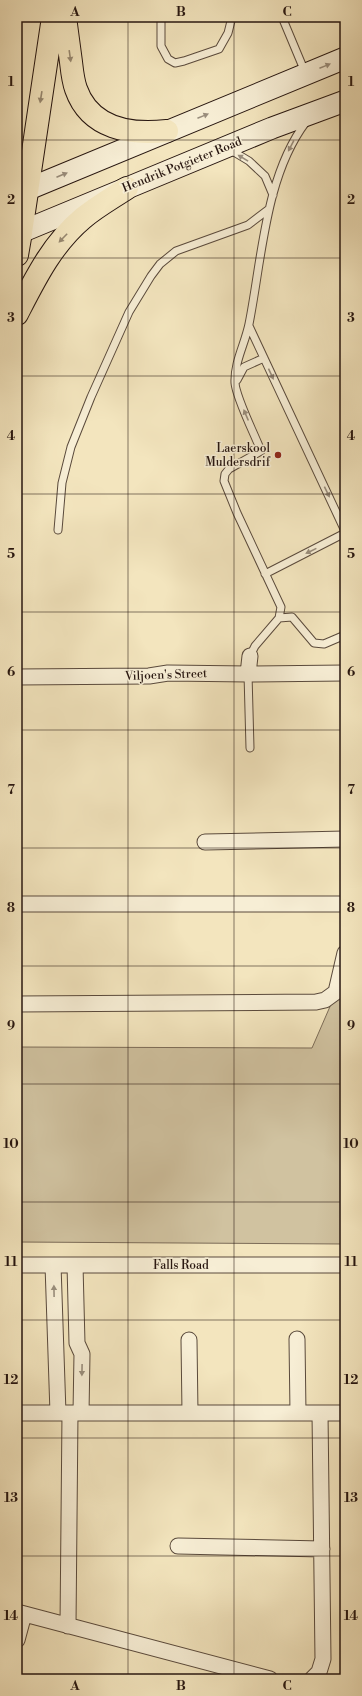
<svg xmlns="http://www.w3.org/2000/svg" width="362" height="1696" viewBox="0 0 362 1696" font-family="'Libre Bodoni',serif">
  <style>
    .green { fill: #d0c2a0; stroke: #7c6c58 }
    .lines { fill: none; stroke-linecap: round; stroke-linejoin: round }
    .lane-casing { stroke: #5a4a3c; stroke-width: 9 }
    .street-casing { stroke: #5a4a3c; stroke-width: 17 }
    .secondary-casing { stroke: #271610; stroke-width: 23 }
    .primary-casing { stroke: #271610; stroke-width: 24 }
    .highway-casing { stroke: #271610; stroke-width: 24 }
    .lane { stroke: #f7eed5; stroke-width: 7 }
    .street { stroke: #f7eed5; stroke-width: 15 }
    .secondary { stroke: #f7eed5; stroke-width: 21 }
    .primary { stroke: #f3e5be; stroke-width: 22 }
    .highway { stroke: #f3e5be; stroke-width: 22 }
    .oneway { fill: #978870 }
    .oneway2 { fill: #998d7c }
    .grid { fill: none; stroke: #271610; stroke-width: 1; stroke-opacity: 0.55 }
    .poi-dot { fill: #8f2418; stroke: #f7eed5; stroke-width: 1.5 }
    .labels { text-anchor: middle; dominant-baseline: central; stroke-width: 3; stroke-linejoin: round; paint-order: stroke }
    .street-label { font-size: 12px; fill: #271610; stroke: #f7eed5 }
    .poi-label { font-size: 12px; fill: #271610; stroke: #f7eed5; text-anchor: end }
    .neatline { fill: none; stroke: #271610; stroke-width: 1.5 }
    .grid-label { font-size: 13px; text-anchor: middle; font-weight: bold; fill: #271610 }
  </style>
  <rect width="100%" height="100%" fill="#f3e5be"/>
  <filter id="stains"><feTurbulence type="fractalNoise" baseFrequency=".005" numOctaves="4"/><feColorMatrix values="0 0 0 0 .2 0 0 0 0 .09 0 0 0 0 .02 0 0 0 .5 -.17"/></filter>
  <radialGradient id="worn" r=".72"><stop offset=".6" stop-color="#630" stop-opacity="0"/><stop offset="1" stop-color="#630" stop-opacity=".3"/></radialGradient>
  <!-- green -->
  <path class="green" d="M345,972V1244L17,1242V1047L312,1048Z"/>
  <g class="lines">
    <!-- lane casing -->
    <g class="lane-casing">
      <path id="lane" d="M161,17V46L168,59L175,63L184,61L219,49L228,33L232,17
        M282,17L305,72
        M229,149L249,161L265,176L273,195
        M249,326L345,531
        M237,380L244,367L264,358
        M58,530L62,483L71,447L91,397L129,312L151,276L160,264L176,251L248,225L269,209
        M265,574L345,533
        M279,618L292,617L314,643L324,644L345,635
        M250,656L255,646L279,618L281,607L237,513L224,481L225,474L229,469L261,451C255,435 236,398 235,383C234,362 245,344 249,324C262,259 265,176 306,122
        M248,674L250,748"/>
    </g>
    <!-- street casing -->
    <g class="street-casing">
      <path id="street" d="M248,674L345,673
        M17,677L149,676L168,673L248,674L250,656
        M205,842L345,839
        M17,904H345
        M17,1004L316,1002L325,1000L336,992L345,953
        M17,1265H345
        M53,1265L58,1413
        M75,1265L77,1343L82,1354L81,1413
        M297,1339L298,1413
        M189,1340L190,1413
        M17,1413H345
        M178,1546L322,1549
        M17,1612L270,1679
        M68,1626L70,1413
        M17,1640L24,1614
        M312,1679L319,1672L323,1659L320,1413"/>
    </g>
    <!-- secondary casing -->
    <g class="secondary-casing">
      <path id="secondary" d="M26,190L345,58
        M21,232L272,128L345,101"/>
    </g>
    <!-- primary casing -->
    <g class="primary-casing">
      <path id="primary" d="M17,255L21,232
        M17,314C35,279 52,244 83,218C96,207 112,198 127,188"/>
    </g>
    <!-- highway casing -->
    <g class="highway-casing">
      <path id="highway" d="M65,17C67,32 69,47 71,62C72,71 73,81 76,89C90,129 131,135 167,131
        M17,234L21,232L53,17"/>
    </g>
    <!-- lane -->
    <use href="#lane" class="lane"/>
    <!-- street -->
    <use href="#street" class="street"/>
    <!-- secondary -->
    <use href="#secondary" class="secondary"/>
    <!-- primary -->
    <use href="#primary" class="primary"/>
    <!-- highway -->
    <use href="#highway" class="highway"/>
  </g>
  <!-- one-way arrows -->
  <defs><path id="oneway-solid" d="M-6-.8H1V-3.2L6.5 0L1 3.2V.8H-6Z"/></defs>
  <g class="oneway">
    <use href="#oneway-solid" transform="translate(70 56) rotate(82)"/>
    <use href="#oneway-solid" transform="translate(41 97) rotate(99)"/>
    <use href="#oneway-solid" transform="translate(63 238) rotate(134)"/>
  </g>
  <g class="oneway2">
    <use href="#oneway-solid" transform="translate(325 66) rotate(-22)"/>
    <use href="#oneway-solid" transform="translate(203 116) rotate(-22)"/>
    <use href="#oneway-solid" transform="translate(291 146) rotate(118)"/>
    <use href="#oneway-solid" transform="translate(243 158) rotate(-149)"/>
    <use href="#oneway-solid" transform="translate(62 175) rotate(-23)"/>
    <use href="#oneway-solid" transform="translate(271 374) rotate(65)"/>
    <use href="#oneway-solid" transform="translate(246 415) rotate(-113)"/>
    <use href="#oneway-solid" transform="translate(327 492) rotate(64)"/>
    <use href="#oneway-solid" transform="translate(311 551) rotate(154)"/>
    <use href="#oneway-solid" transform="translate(54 1291) rotate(-91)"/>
    <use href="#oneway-solid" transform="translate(82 1370) rotate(91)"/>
  </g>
  <!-- grid -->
  <path class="grid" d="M128,17V1679M234,17V1679M17,140H345M17,258H345M17,376H345M17,494H345M17,612H345M17,730H345M17,848H345M17,966H345M17,1084H345M17,1202H345M17,1320H345M17,1438H345M17,1556H345"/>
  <!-- markers -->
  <circle class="poi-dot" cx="278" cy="455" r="4"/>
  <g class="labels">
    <!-- street labels -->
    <g class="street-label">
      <text transform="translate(182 165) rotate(-22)">Hendrik Potgieter Road</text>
      <text transform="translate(166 675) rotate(-2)">Viljoen's Street</text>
      <text x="181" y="1265">Falls Road</text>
    </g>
    <!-- poi labels -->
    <g class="poi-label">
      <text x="270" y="448">Laerskool<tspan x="270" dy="14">Muldersdrif</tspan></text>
    </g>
  </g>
  <!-- margin -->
  <rect width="362" height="1696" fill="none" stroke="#f3e5be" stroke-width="44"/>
  <rect x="22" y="22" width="318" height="1652" class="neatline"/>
  <g class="grid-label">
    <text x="75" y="16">A</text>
    <text x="181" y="16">B</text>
    <text x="287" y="16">C</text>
    <text x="11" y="86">1</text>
    <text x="351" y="86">1</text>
    <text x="11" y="204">2</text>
    <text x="351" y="204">2</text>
    <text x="11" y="322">3</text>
    <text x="351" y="322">3</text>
    <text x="11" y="440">4</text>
    <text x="351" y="440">4</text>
    <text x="11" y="558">5</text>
    <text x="351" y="558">5</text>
    <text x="11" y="676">6</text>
    <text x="351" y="676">6</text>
    <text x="11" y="794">7</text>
    <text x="351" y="794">7</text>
    <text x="11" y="912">8</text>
    <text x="351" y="912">8</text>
    <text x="11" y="1030">9</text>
    <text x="351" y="1030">9</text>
    <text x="11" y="1148">10</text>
    <text x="351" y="1148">10</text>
    <text x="11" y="1266">11</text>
    <text x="351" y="1266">11</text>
    <text x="11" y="1384">12</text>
    <text x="351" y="1384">12</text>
    <text x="11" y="1502">13</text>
    <text x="351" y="1502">13</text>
    <text x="11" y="1620">14</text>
    <text x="351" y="1620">14</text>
    <text x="75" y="1690">A</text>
    <text x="181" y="1690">B</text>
    <text x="287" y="1690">C</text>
  </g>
  <rect width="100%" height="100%" filter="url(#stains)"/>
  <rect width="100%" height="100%" fill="url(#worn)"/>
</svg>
